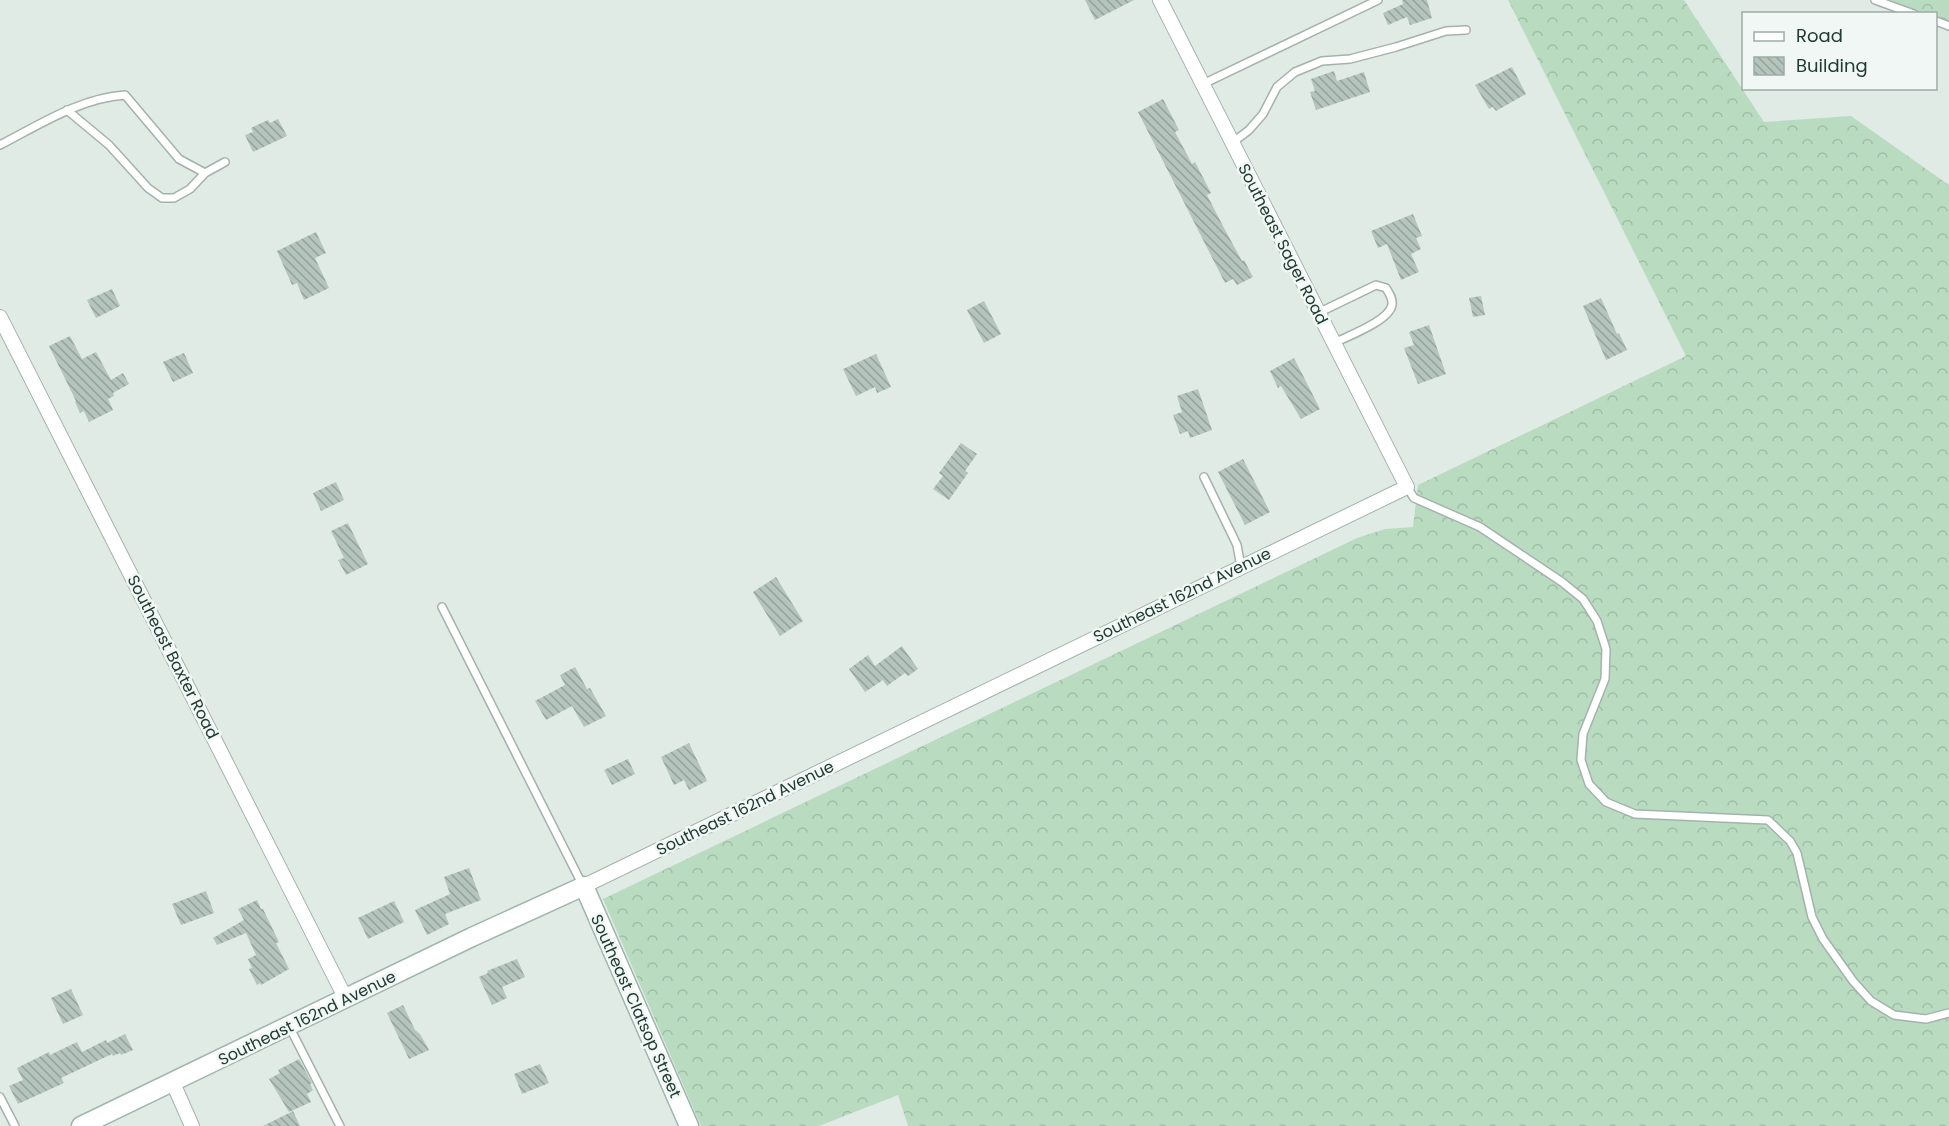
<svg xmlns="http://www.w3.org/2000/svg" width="1949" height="1126" viewBox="0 0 1949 1126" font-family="Poppins,sans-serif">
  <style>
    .forest { fill: url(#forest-crowns) }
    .building { fill: url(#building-back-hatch) }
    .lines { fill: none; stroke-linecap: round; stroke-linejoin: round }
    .lane-casing { stroke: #a3b3ac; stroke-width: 10 }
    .street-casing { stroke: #a3b3ac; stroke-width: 16 }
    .secondary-casing { stroke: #9fb6ad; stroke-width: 21 }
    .lane { stroke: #fff; stroke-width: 7 }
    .street { stroke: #fff; stroke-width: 14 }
    .secondary { stroke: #fff; stroke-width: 18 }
    .labels { text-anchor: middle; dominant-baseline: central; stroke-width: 5; stroke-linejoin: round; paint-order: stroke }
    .street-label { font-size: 16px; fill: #213b33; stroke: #f0f7f4 }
  </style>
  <defs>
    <pattern id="forest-crowns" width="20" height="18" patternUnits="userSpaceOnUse" patternTransform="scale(1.5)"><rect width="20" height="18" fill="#b9dcc1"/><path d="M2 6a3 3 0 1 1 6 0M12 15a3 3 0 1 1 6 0" fill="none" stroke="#9fbea6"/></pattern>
    <pattern id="building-back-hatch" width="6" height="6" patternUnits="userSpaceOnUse" patternTransform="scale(1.5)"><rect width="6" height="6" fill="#b5c5be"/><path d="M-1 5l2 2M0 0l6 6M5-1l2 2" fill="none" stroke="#93a19b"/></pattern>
  </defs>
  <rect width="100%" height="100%" fill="#e0ebe5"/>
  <!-- forest -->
  <path class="forest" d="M1508,0H1684L1764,122L1851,116L1949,185V1126H908L898,1095L819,1126H701L603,899L1357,538L1385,529L1413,527L1418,485L1686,356Z
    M1890,0H1949V31L1936,24V14L1916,13Z"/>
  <!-- building -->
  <path class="building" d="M1085,0H1134L1095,20Z
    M1402,0H1427L1432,18L1410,25L1407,17L1388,25L1383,13L1403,4Z
    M1512,67L1526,94L1496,111L1493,107L1489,109L1475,85Z
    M1334,71L1337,81L1364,72L1370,92L1316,110L1310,92L1315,91L1311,79Z
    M1163,99L1179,130L1175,132L1192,164L1195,162L1211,193L1207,195L1224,228L1242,261L1244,260L1253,277L1237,285L1233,279L1225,283L1138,112Z
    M278,119L287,136L253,152L245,135L253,132L251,128L268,120L270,123Z
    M1413,214L1422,236L1416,238L1421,249L1411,254L1419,272L1401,280L1387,244L1378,248L1371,231Z
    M316,232L326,253L315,258L329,288L304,300L297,283L292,285L277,251Z
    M112,289L120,306L96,318L87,300Z
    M1481,296L1485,315L1473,317L1469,298Z
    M1601,298L1617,334L1619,333L1627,350L1606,360L1583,306Z
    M984,301L1001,334L984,343L967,310Z
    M1429,325L1446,374L1418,384L1404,348L1414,345L1409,332Z
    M70,336L82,359L96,352L111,380L123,373L129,384L113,393L114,396L108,399L113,410L89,422L84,411L80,413L75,402L76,401L49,346Z
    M184,353L193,373L173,382L163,362Z
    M876,354L891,387L877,393L875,387L856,396L843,369Z
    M1294,358L1320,409L1301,419L1281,386L1278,388L1270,371Z
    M1198,389L1212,430L1190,438L1188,431L1180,434L1173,415L1182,412L1177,396Z
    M961,443L977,454L965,471L968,473L949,500L933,489L943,476L939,473Z
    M1243,459L1270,512L1245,525L1218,472Z
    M336,482L344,500L321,511L313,493Z
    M348,523L368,564L346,575L338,560L344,558L331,531Z
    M776,577L803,621L780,636L753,592Z
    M902,646L918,669L908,676L905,673L887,686L883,680L865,692L849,669L868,655L875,666Z
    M575,667L587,689L590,688L606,716L584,727L572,706L546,720L535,701L565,685L560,675Z
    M689,743L707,781L689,790L684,780L674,785L661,757Z
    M628,759L635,774L612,785L604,770Z
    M469,868L481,900L445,914L449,924L427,935L415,910L450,894L444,877Z
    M206,891L214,913L181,925L172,904Z
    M257,900L261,909H263L279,942L276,943L289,969L261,985L260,983L257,985L249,969L252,968L248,959L256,955L246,933L217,945L213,938L244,920L238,909Z
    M394,901L404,922L368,939L358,918Z
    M517,959L525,977L502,987L507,998L492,1005L479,977L488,973L487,971Z
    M71,989L83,1015L63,1024L51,998Z
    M403,1005L415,1030L420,1034L429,1050L409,1059L387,1013Z
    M125,1034L133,1050L121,1055L120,1053L113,1056L112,1054L61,1078L64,1083L18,1104L9,1086L23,1080L17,1068L49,1052L50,1055L77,1042L82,1052L106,1040L107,1043Z
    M299,1059L312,1083L310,1084L313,1090L307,1094L311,1102L289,1112L269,1079L280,1073L278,1070Z
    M540,1064L549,1083L522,1094L514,1074Z
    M293,1111L300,1126H263Z"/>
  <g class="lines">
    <!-- lane casing -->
    <g class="lane-casing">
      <path id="lane" d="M1875,0L1914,14
        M1936,21L1949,26
        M1203,84L1378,0
        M67,110L109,145L148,188L162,198H174L190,189L205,173L225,162
        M1232,143L1249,130L1263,114L1277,87L1295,72L1322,61L1350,59L1396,47L1446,31L1466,30
        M0,145C39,125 80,98 125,95L179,159L205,173
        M1318,313L1376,285L1386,288C1389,293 1393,298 1392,305C1389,321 1348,336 1334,343
        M1204,477L1237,545L1241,567
        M1407,487L1414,498L1480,527L1562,582L1583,599L1597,621L1606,649L1605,679L1583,734L1581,760L1589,784L1606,802L1635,814L1768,820L1790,841L1797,853L1812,917L1823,939L1853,981L1871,1001L1894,1015L1926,1019L1949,1013
        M442,607L582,884
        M289,1026L340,1126
        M0,1097L15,1126"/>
    </g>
    <!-- street casing -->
    <g class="street-casing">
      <path id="street" d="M0,317L346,999
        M584,886L1407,487L1160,0
        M173,1083L192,1126"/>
    </g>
    <!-- secondary casing -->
    <g class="secondary-casing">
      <path id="secondary" d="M81,1126L472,937L584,886L689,1126"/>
    </g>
    <!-- lane -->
    <use href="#lane" class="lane"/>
    <!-- street -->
    <use href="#street" class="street"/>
    <!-- secondary -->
    <use href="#secondary" class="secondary"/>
  </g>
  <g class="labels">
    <!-- street labels -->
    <g class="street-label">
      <text transform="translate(1283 244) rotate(63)">Southeast Sager Road</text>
      <text transform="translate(1182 595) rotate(-26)">Southeast 162nd Avenue</text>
      <text transform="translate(173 657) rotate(63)">Southeast Baxter Road</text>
      <text transform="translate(745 808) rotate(-26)">Southeast 162nd Avenue</text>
      <text transform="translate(636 1006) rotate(66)">Southeast Clatsop Street</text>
      <text transform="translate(307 1018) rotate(-26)">Southeast 162nd Avenue</text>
    </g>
  </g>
  <!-- legend -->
  <rect x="1742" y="12" width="195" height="78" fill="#f0f7f4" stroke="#9daca7" stroke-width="1.5"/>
  <rect x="1754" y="32" width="30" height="9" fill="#ffffff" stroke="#9daca7" stroke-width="1.5"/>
  <text x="1796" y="42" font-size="18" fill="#213b33">Road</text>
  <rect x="1754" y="57" width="30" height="18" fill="url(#building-back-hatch)" stroke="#9daca7" stroke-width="1.5"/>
  <text x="1796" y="72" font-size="18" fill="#213b33">Building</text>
</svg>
